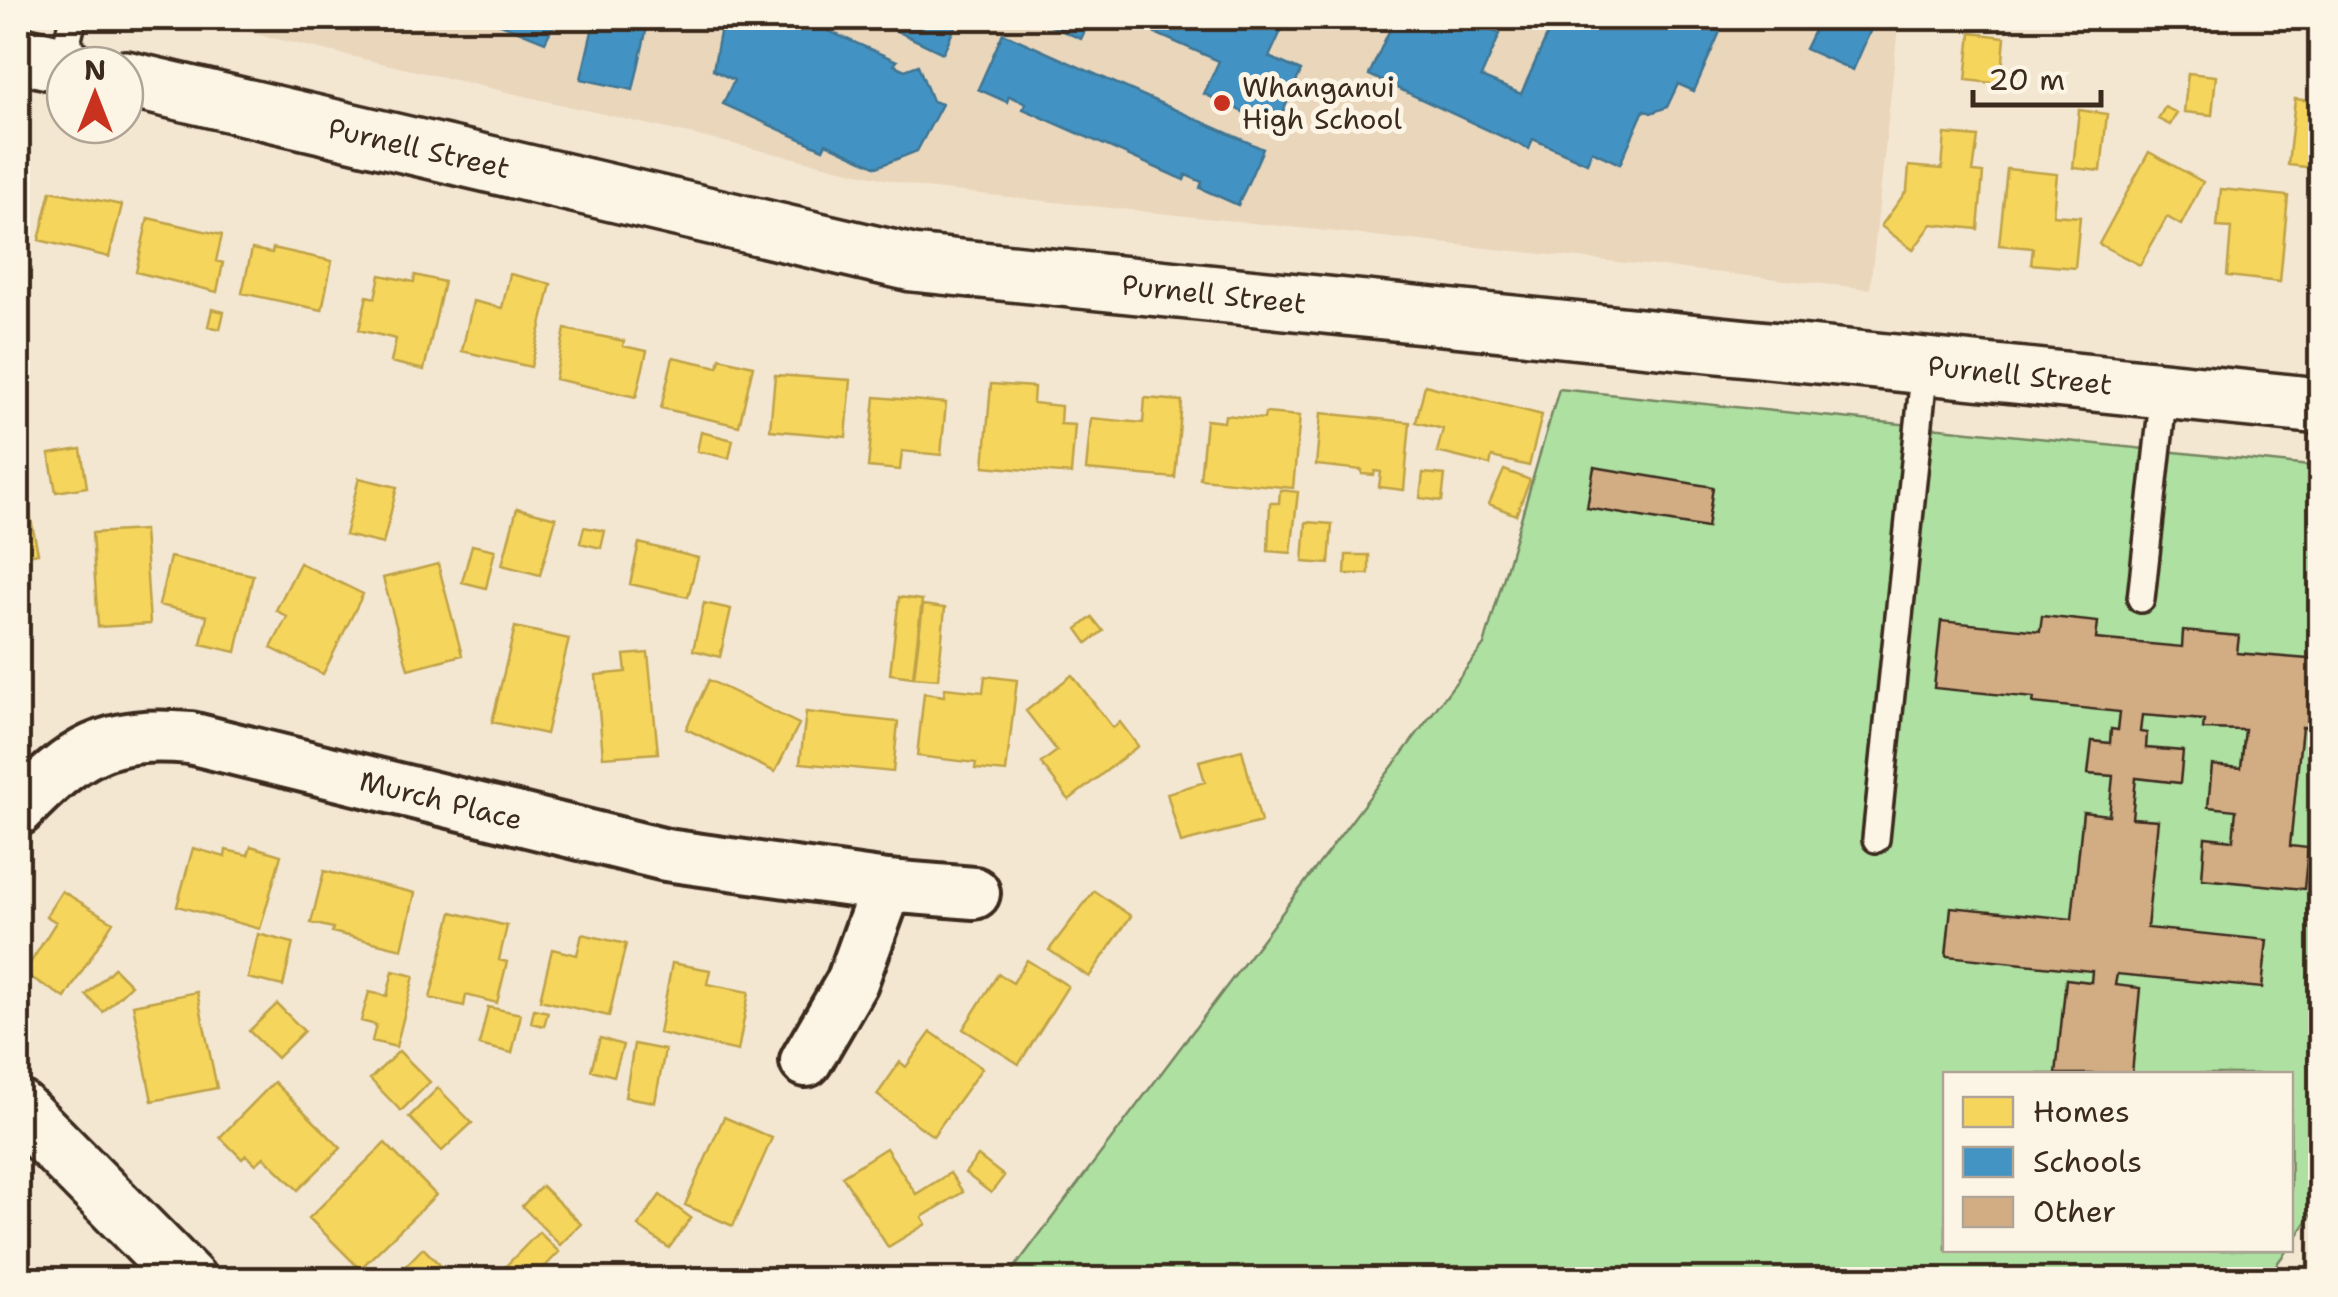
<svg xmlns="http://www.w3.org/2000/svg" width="2338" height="1297" viewBox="0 0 2338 1297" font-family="'Shantell Sans',sans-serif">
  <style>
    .built { fill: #ead6bb }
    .park { fill: #aee0a1; stroke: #748560; stroke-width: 2.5 }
    .homes { fill: #f6d55c; stroke: #bea249; stroke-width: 2.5 }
    .schools { fill: #4393c3; stroke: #417492; stroke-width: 2.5 }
    .building { fill: #d2ad84; stroke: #3b2a1e; stroke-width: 2.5 }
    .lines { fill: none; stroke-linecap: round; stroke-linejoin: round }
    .service-casing { stroke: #3b2a1e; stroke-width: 32 }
    .minor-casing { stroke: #3b2a1e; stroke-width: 58 }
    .secondary-casing { stroke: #3b2a1e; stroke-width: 62 }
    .trunk-casing { stroke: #3b2a1e; stroke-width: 62 }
    .service { stroke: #fcf5e5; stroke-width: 25 }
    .minor { stroke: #fcf5e5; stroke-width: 50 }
    .secondary { stroke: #fcf5e5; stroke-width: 55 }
    .trunk { stroke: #fcf5e5; stroke-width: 55 }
    .poi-dot { fill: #c8321e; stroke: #fcf5e5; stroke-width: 4 }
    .labels { text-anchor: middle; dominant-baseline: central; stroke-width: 10; stroke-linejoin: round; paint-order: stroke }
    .poi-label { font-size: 28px; fill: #3b2a1e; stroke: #fcf5e5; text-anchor: start }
    .street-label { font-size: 28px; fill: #3b2a1e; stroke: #fcf5e5 }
  </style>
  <rect width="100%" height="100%" fill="#f4e7d2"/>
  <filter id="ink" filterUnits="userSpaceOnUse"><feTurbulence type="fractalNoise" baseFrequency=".01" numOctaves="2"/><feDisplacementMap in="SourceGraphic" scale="20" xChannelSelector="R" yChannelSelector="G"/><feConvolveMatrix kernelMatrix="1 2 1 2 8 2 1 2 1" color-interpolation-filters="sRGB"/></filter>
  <g filter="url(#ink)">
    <!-- built -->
    <path class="built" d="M185,18H1899L1870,289L924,188Z"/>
    <!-- park -->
    <path class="park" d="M1559,389L2320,467V1202L2291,1245L2290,1074H1946V1250H2287L2266,1279H1006L1484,645Z"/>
    <!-- homes -->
    <path class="homes" d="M1971,33L2005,37L2001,84L1966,80Z
      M2188,73L2216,76L2212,115L2184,112Z
      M2295,99L2320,102L2314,168L2288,165Z
      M2165,107L2177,113L2170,125L2158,119Z
      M2079,110L2107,114L2101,171L2073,168Z
      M1945,134L1978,137L1973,172L1983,173L1978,229L1932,224L1913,250L1881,226L1907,190L1909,166L1942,169Z
      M2149,152L2203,182L2181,225L2167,217L2140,265L2099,244Z
      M2007,169L2057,174L2053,215L2080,217L2075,268L2031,264L2033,248L1999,245Z
      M2221,189L2288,196L2280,282L2227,276L2231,228L2217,227Z
      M51,191L122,205L109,257L39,240Z
      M148,218L222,235L216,261L223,263L217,292L136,272Z
      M273,248L332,261L322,310L242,293L252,249L272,253Z
      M510,274L551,284L531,367L462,351L473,301L502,308Z
      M380,275L414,282L415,275L444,282L424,370L391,362L396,339L359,330L367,296L375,298Z
      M2311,286L2320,287V312L2308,310Z
      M212,309L224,312L220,329L208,326Z
      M565,329L624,341L623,346L647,351L636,397L555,379Z
      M673,357L718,367L720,358L753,366L739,426L661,408Z
      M775,375L851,380L846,437L770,430Z
      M991,384L1034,387L1033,403L1061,406L1060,424L1075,425L1071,474L984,466Z
      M1425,385L1542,415L1529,466L1492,457L1490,465L1437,452L1443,429L1416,422Z
      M875,397L946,403L941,455L902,451L900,470L868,467Z
      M1145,398L1182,401L1175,478L1086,470L1091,418L1143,423Z
      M1265,413L1300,416L1293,488L1200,479L1206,420L1224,422L1225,415L1264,419Z
      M1321,413L1410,422L1404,490L1379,487L1381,472L1375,471L1374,475L1362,474V470L1316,465Z
      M701,432L733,440L729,458L697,451Z
      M81,449L87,487L56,492L49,454Z
      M1504,470L1530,480L1516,515L1489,504Z
      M1423,473L1445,475L1442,501L1420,498Z
      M359,478L397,487L383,544L345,535Z
      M24,486L38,553L18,557V487Z
      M1280,490L1298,492L1291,553L1268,551L1270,503H1279Z
      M517,508L556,518L540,575L502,565Z
      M1306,522L1332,524L1329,564L1303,562Z
      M584,527L605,531L601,548L580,543Z
      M144,530L150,624L98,627L92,533Z
      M639,543L698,558L688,597L630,584Z
      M472,545L495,550L486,588L462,582Z
      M1346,555H1369V574H1345Z
      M170,557L253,575L236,652L201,644L207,616L159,605Z
      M300,563L363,594L323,674L271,648L287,617L276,610Z
      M438,564L462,655L408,669L383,578Z
      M899,597L922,600L913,677L890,674Z
      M704,603L731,609L720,657L693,650Z
      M923,605L945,608L938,679L914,677Z
      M1092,617L1103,631L1087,643L1077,629Z
      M515,627L569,639L546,734L492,722Z
      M648,653L658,753L603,757L596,675L626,672L624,655Z
      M1072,675L1113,728L1120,722L1138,746L1069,800L1041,763L1057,751L1026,711Z
      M985,676L1017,680L1006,772L975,769L976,763L917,756L924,693L944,696L945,688L983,692Z
      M709,680L799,724L775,772L686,729Z
      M806,712L898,722L893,772L800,763Z
      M1242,750L1261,822L1181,843L1167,793L1205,782L1199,761Z
      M251,846L281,855L260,929L177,906L193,848L225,857L226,850L248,855Z
      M324,871L415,893L402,949L332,932L333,928L311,923Z
      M62,891L113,922L65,998L24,973L56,922L46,916Z
      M1094,891L1131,916L1089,977L1049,950Z
      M452,912L507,926L499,960L507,962L497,1003L466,995L464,1006L430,998Z
      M258,934L293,943L283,986L248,978Z
      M582,934L626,944L609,1016L540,1000L552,949L577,955Z
      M1027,960L1068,986L1019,1064L963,1029L998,974L1013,983Z
      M672,963L710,970L707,984L749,992L738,1051L659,1033Z
      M114,968L131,985L103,1012L86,995Z
      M393,971L414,976L396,1047L372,1041L376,1025L361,1021L369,992L387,996Z
      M197,992L217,1088L152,1101L133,1005Z
      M277,1004L304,1031L277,1058L249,1031Z
      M488,1007L521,1014L512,1053L479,1045Z
      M534,1009L548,1012L544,1026L531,1023Z
      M931,1032L982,1068L933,1136L877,1095L900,1062L906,1067Z
      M600,1038L623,1045L614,1076L591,1070Z
      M634,1044L665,1050L655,1102L625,1097Z
      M399,1051L430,1082L401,1111L370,1079Z
      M274,1082L341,1148L298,1190L264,1157L256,1164L246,1155L242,1159L220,1137Z
      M438,1088L472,1123L442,1151L409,1117Z
      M724,1117L772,1138L733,1226L685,1205Z
      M385,1143L436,1195L360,1269L309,1218Z
      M886,1148L916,1194L950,1173L963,1192L922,1217L926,1224L888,1247L842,1176Z
      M978,1156L1004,1176L991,1193L965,1173Z
      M542,1186L581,1224L560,1245L522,1206Z
      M660,1195L691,1218L669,1248L638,1226Z
      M539,1232L559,1252L532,1280H507L500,1272Z
      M423,1248L452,1277L459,1271L465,1276L469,1272L476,1280H392Z"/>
    <!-- schools -->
    <path class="schools" d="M486,18H557L545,42Z
      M595,18H649L633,90L581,79Z
      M762,18H799L897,61L894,65L905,70L918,65L932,101L942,104L917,151L877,167L826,143L823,149L723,104L734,80L713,70L722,22L756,29Z
      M892,18H959L943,53L888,27Z
      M1032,18H1091L1081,39Z
      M1121,18H1287L1269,57L1301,71L1276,127L1204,94L1219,61Z
      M1395,18H1462L1500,34L1481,77L1521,94L1555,18H1726L1694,91L1678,84L1667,107L1651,113L1644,110L1620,164L1592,151L1587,163L1533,139L1529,149L1369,75Z
      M1820,18H1876L1853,70L1805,49Z
      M1003,33L1263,149L1238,205L1200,188L1202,182L1186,175L1184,180L1023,109L1026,103L1009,96L1007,102L978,89Z"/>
    <!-- building -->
    <path class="building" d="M1594,467L1713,487L1707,528L1587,508Z
      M2042,616L2098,622L2096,639L2182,647L2183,631L2239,636L2237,653L2320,660V729L2302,727L2290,846L2308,848L2304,889L2202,879L2205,837L2233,840L2236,810L2208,807L2212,765L2241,768L2245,730L2203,729L2204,720L2142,715L2140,732L2147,733L2146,748L2183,751L2180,783L2136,778L2132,818L2158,820L2147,928L2267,940L2262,988L2117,974L2115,985L2140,988L2132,1074H2056L2066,979L2091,982L2092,971L1946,956L1951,907L2072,919L2083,812L2109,815L2113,776L2088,774L2092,741L2110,743L2111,729L2118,730L2120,712L2033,703L2034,698L1934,688L1941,621L2040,631Z"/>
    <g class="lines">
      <!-- service casing -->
      <g class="service-casing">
        <path id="service" d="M62,64L73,18
          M2141,599L2164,391
          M1876,839L1925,365"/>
      </g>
      <!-- minor casing -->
      <g class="minor-casing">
        <path id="minor" d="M18,810C74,752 106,730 190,738L666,855L887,886L974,893
          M806,1061L852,982L887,886"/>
      </g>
      <!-- secondary casing -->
      <g class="secondary-casing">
        <path id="secondary" d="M18,54L66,65
          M125,79L912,263L2320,406"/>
      </g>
      <!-- trunk casing -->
      <g class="trunk-casing">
        <path id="trunk" d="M18,1108L188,1280"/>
      </g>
      <!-- service -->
      <use href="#service" class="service"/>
      <!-- minor -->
      <use href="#minor" class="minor"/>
      <!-- secondary -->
      <use href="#secondary" class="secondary"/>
      <!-- trunk -->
      <use href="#trunk" class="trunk"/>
    </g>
  </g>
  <!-- markers -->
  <circle class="poi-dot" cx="1222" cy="103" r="10"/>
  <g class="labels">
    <!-- poi labels -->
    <g class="poi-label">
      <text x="1242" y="87">Whanganui<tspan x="1242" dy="32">High School</tspan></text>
    </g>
    <!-- street labels -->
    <g class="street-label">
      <text transform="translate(419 148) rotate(13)">Purnell Street</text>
      <text transform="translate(1214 294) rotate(6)">Purnell Street</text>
      <text transform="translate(2020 375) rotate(6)">Purnell Street</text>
      <text transform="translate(441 800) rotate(14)">Murch Place</text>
    </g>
  </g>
  <!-- margin -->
  <rect width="2338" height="1297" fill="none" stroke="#fcf5e5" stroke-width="60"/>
  <rect x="30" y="30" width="2278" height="1237" fill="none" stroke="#3b2a1e" stroke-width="4" filter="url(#ink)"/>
  <!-- legend -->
  <rect x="1943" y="1072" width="350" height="180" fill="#fcf5e5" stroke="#afa495" stroke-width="2.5"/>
  <rect x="1963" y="1097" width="50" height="30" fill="#f6d55c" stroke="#afa495" stroke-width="2.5"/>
  <text x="2033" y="1122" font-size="30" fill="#3b2a1e">Homes</text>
  <rect x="1963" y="1147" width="50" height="30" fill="#4393c3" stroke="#afa495" stroke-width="2.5"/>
  <text x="2033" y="1172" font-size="30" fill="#3b2a1e">Schools</text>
  <rect x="1963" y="1197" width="50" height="30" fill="#d2ad84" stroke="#afa495" stroke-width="2.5"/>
  <text x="2033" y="1222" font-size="30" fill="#3b2a1e">Other</text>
  <!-- north arrow -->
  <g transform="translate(95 95)"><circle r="48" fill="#fcf5e5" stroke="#afa495" stroke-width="2.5"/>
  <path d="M0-8L18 38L0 25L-18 38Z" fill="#c8321e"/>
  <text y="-15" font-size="28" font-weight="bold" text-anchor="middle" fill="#3b2a1e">N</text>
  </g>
  <!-- scale -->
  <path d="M1973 90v15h128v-15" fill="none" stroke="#3b2a1e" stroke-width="5"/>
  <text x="1988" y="90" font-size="30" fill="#3b2a1e" stroke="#fcf5e5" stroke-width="8" paint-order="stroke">20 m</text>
</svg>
